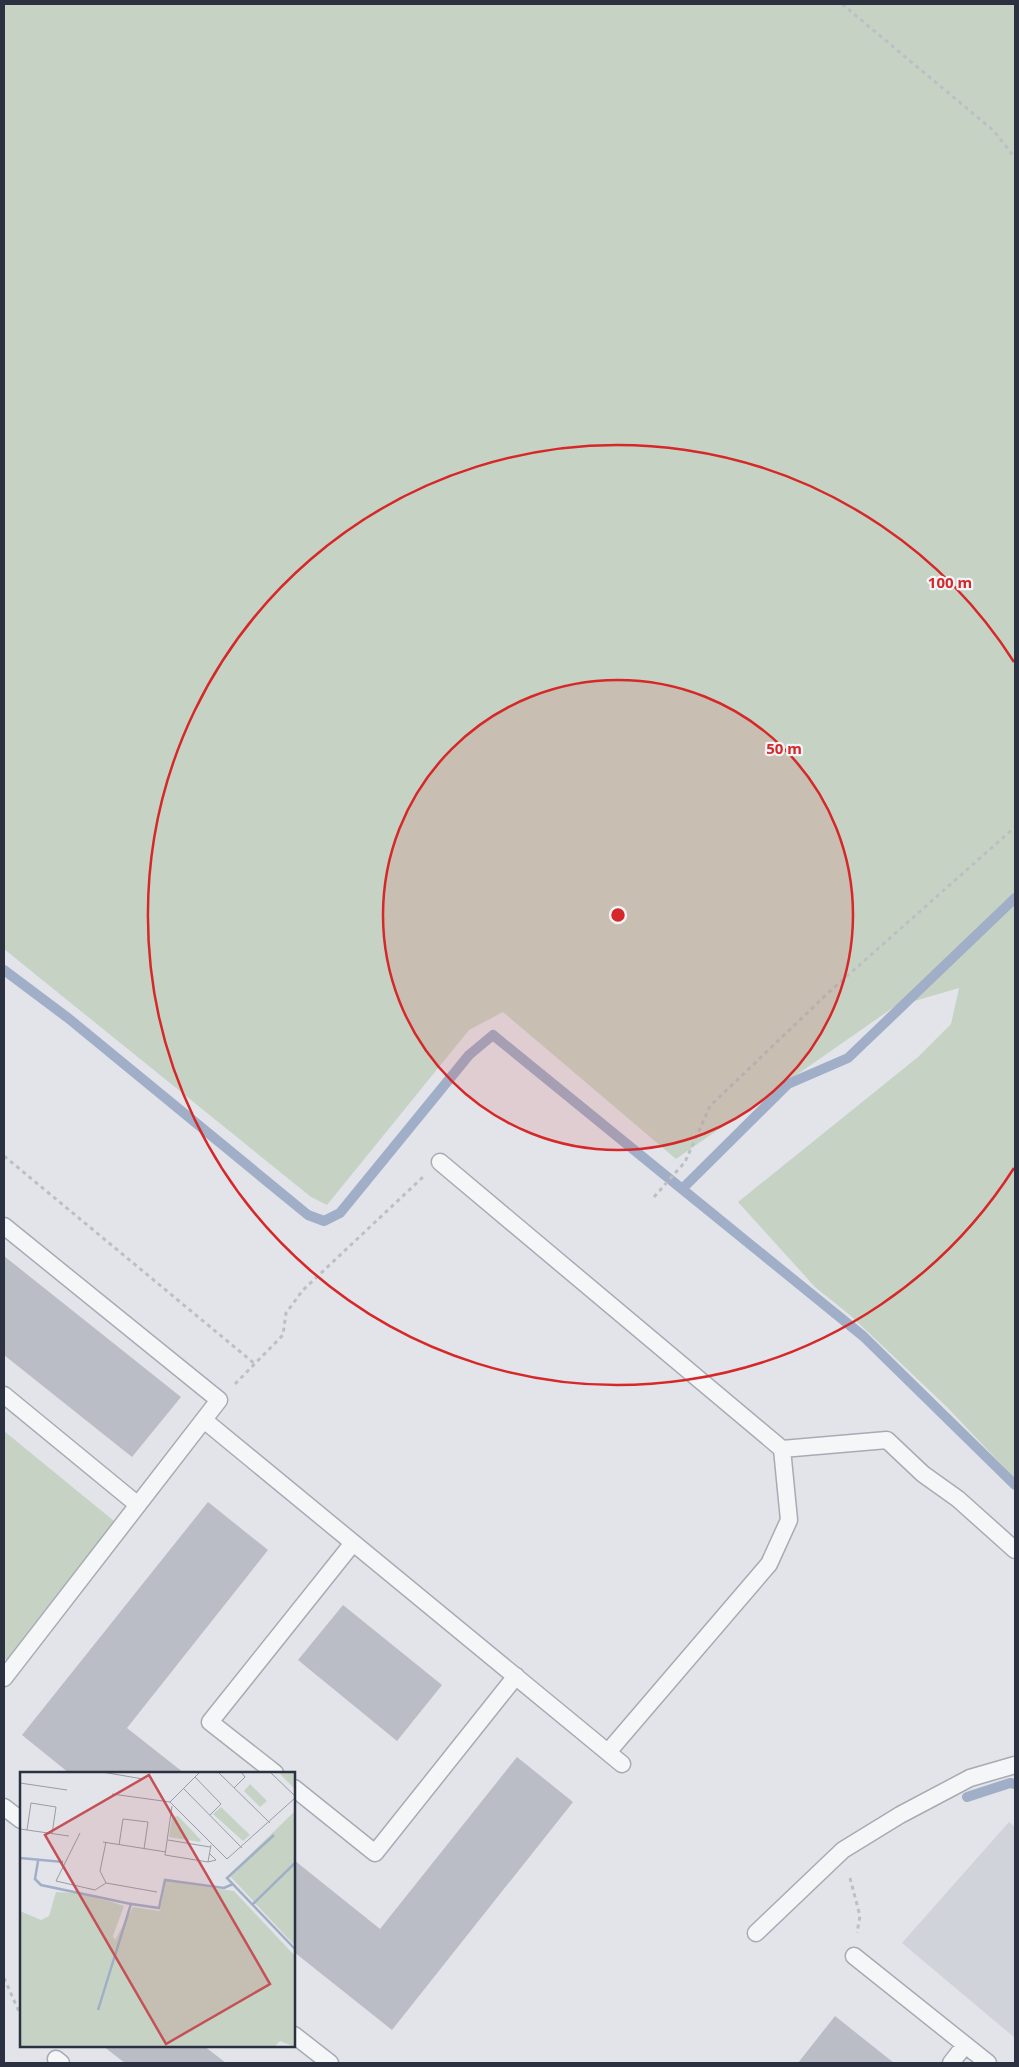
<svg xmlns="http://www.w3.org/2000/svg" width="1019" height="2067" viewBox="0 0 1019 2067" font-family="'Noto Sans',sans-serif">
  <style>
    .built { fill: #d1d3db }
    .green { fill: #c6d3c4 }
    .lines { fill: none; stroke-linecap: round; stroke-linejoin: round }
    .stream { stroke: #a0afc7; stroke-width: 10 }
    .building { fill: #babdc6 }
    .service-casing { stroke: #a7abb4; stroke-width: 19 }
    .path { stroke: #bcbfc4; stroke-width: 3; stroke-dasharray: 4 4; stroke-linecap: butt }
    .service { stroke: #f5f6f8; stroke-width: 16 }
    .ring { fill: none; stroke: #d62828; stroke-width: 2.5 }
    .inset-river { fill: none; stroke: #a0afc7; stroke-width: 2.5 }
    .inset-road { fill: none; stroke: #999ca6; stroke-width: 1 }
    .view { fill: #c55157; fill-opacity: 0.15; stroke: #c55157; stroke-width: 2.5 }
    .inset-edge { fill: none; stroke: #2b3140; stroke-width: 2.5 }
    .centre { fill: #d62828; stroke: #f2f4f7; stroke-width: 2.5 }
    .ring-label { font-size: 15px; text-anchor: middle; font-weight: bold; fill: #d62828; stroke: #f2f4f7; stroke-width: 4.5; stroke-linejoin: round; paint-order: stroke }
  </style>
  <rect width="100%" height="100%" fill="#e2e4ea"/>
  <!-- built -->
  <path class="built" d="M1009,1822L1015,1827V2038L902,1943Z"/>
  <!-- green -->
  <path class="green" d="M4,4H1015V1479L947,1407L851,1316L815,1287L738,1202L918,1057L951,1024L959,988L894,1007L676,1159L503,1012L469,1030L327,1205L311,1197L4,949Z
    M4,1431L114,1521L7,1660L4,1658Z"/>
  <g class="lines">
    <!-- stream -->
    <path class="stream" d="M4,970L68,1018L308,1215L324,1221L340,1213L469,1055L493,1035L682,1189L788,1084L848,1058L1015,898
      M682,1189L863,1336L1015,1485
      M967,1797L1010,1783L1015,1784"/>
  </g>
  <!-- building -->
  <path class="building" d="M4,1256L181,1397L132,1457L4,1355Z
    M208,1502L268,1550L127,1728L184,1773H69L22,1735Z
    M343,1605L442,1685L397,1741L298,1660Z
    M517,1757L573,1802L392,2030L294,1952V1860L380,1929Z
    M835,2016L894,2063H798Z
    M103,2046H204L226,2063H125Z"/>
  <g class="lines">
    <!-- service casing -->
    <g class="service-casing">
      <path id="service" d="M440,1162L782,1449L789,1520L769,1564L608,1752
        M4,1226L219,1400L4,1678
        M4,1395L138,1505
        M204,1420L622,1764
        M782,1449L887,1440L923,1474L958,1499L1015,1550
        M275,1773L210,1722L353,1543
        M294,1788L375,1853L516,1676
        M4,1807L21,1820
        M756,1933L843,1850L900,1815L970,1778L1015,1765
        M854,1956L988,2063
        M294,2035L330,2063
        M56,2059L61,2063
        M951,2063L965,2045"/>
    </g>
    <!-- path -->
    <path class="path" d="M842,4L994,131L1015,158
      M4,1156L255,1364
      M654,1197L685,1162L710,1106L828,993L1015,827
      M235,1384L283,1335L286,1313L303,1290L423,1177
      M850,1878L860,1916L857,1933
      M4,1978L21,2016"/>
    <!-- service -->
    <use href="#service" class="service"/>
  </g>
  <!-- distance rings -->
  <circle cx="618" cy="915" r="235" fill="#d62828" fill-opacity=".12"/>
  <g class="ring">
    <circle cx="618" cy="915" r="235"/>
    <path d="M1014 1168A470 470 0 1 1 1014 662"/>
  </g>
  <!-- overview -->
  <g transform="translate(20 1772)">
    <rect width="275" height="275" fill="#e2e4ea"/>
    <path d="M258,0H275V17ZM230,12L247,29L240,35L224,19ZM201,35L230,63L223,69L193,42ZM275,39V174L209,103ZM158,44L181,68L180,70L149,65L152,45ZM146,109L214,119L275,184V275L260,269L254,275H0V139L21,148L29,144L36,120L55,121L92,130L104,134L93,164L95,168L113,135L140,139Z" fill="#c6d3c4"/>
    <path class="inset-river" d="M254,63L207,106L275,177M0,86L43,90M18,89L15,107L21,113L111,132M233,132L275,91M78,238L111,132L139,136L145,108L204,116L213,112"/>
    <path class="inset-road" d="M82,0L123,7M198,0L250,51M250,0L275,24M175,5L201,32L190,43M0,11L47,18M214,16L225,5L221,0M164,17L222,76M92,22L150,30L207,87L275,26M150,30L180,0M152,34L145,83L188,90L191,73M0,57L49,64M7,58L11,31L36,35L32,62M60,61L36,109L75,118L86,111M148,68L190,75M83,70L146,80M86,70L80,99L86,111L137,120M99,73L103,47L128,50L124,77M188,90L196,88L189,81"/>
    <path class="view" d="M129,3L250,212L146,272L25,63Z"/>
    <rect width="275" height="275" class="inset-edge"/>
  </g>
  <circle cx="618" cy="915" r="8" class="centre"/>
  <g class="ring-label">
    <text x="950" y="588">100 m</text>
    <text x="784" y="754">50 m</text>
  </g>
  <!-- border -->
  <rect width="1019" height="2067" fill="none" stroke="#2b3140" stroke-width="10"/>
</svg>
